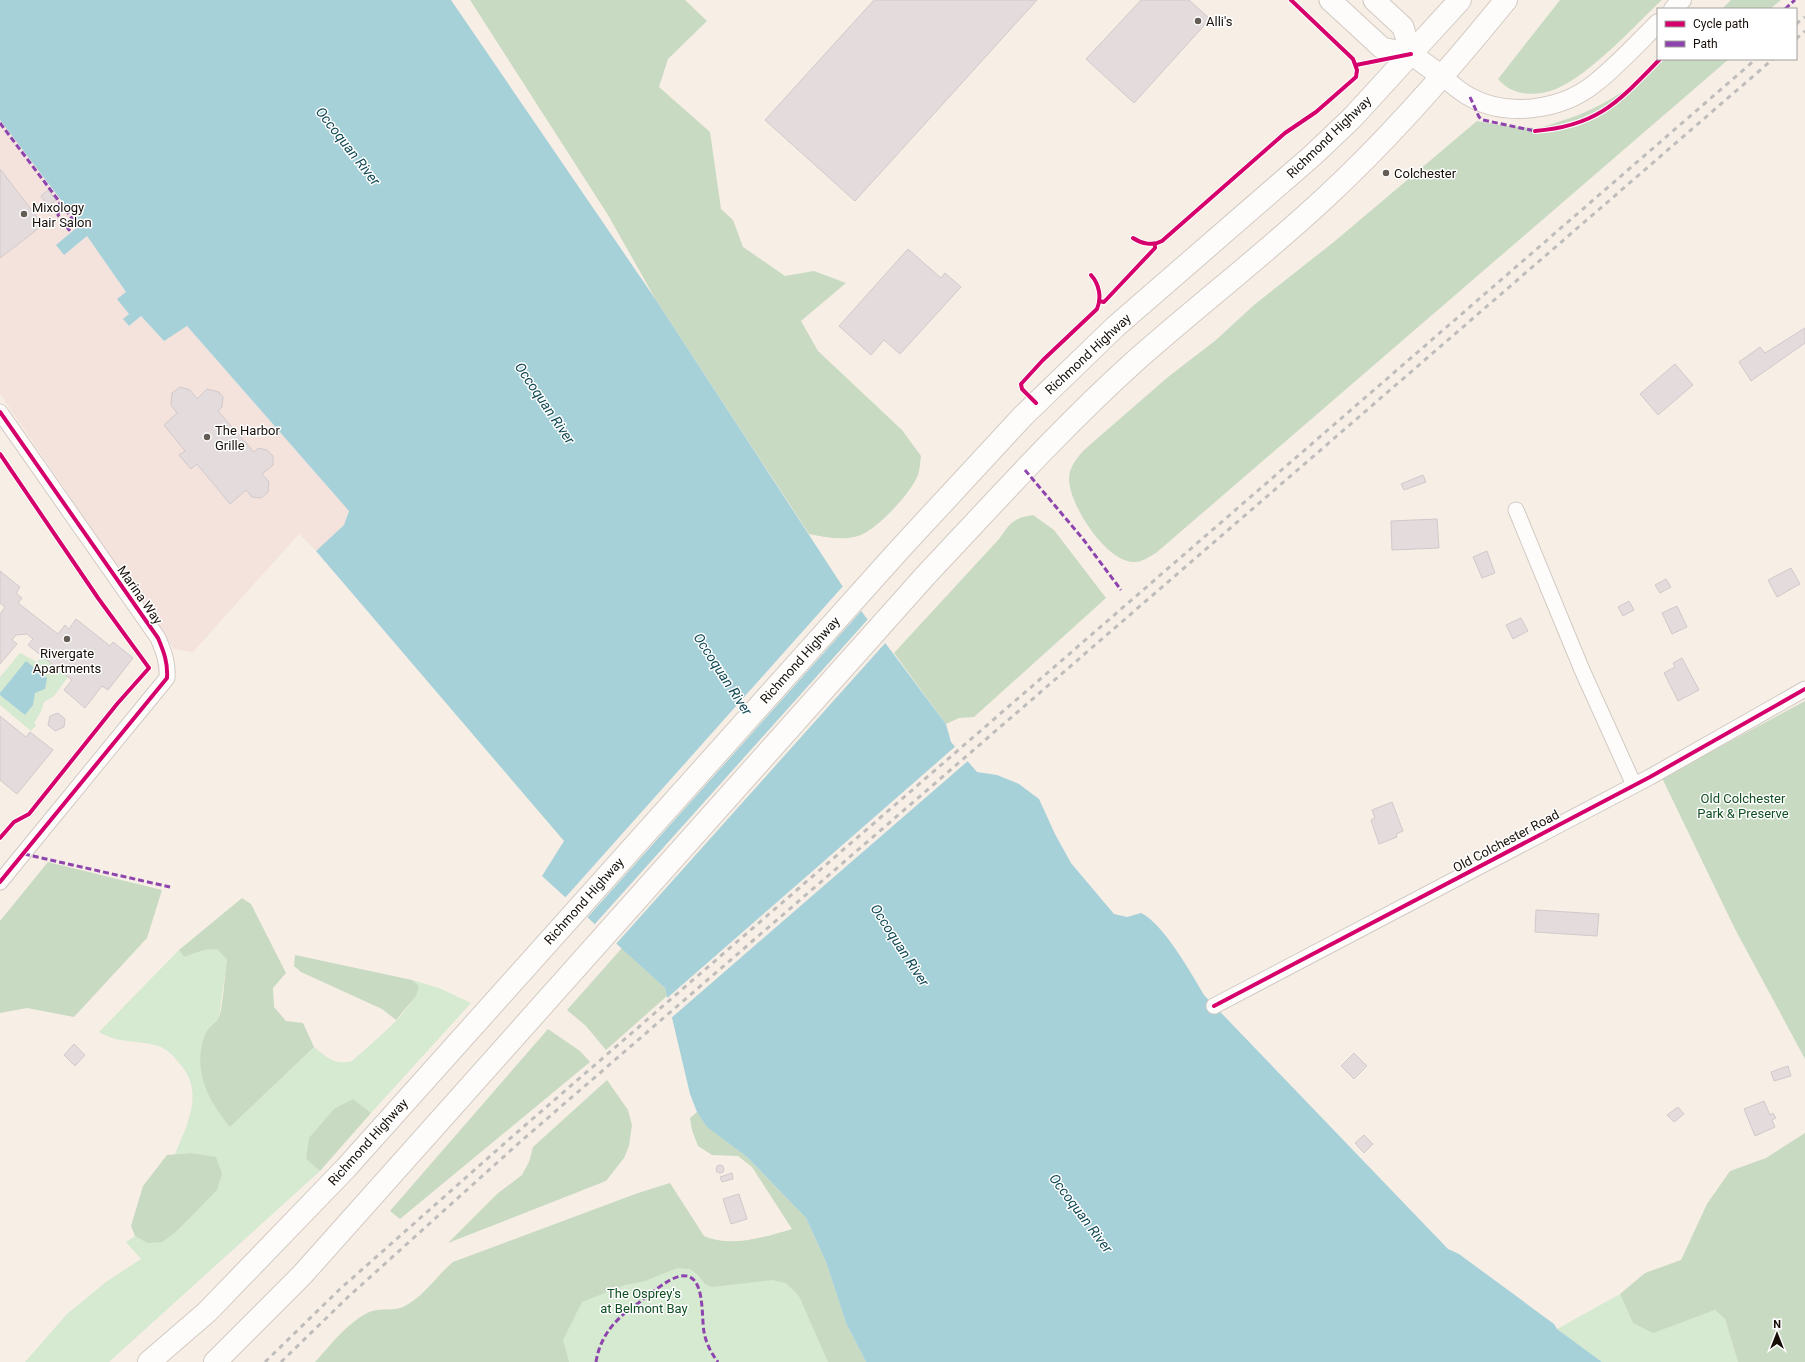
<svg xmlns="http://www.w3.org/2000/svg" width="1805" height="1362" viewBox="0 0 1805 1362" font-family="Roboto,sans-serif">
  <style>
    .commercial { fill: #f4e2dd }
    .green { fill: #d6e9d1 }
    .forest { fill: #c8dac2 }
    .water { fill: #a7d1d9 }
    .pier { fill: #f7eee6 }
    .building { fill: #e3dbdc; stroke: #d1c9ca }
    .lines { fill: none; stroke-linecap: round; stroke-linejoin: round }
    .minor-casing { stroke: #d2cac2; stroke-width: 17 }
    .tertiary-casing { stroke: #d2cac2; stroke-width: 20 }
    .secondary-casing { stroke: #d2cac2; stroke-width: 23 }
    .primary-casing { stroke: #d2cac2; stroke-width: 24 }
    .minor { stroke: #fefcfb; stroke-width: 15 }
    .tertiary { stroke: #fefcfb; stroke-width: 18 }
    .secondary { stroke: #fefcfb; stroke-width: 21 }
    .primary { stroke: #fefcfb; stroke-width: 22 }
    .rail { stroke: #bfbdbb; stroke-width: 3; stroke-dasharray: 5 5; stroke-linecap: butt }
    .quiet { stroke: #8e44ad; stroke-width: 3; stroke-dasharray: 6 3; stroke-linecap: butt }
    .cycleway-casing { stroke: #fff; stroke-width: 6 }
    .cycleway { stroke: #d6006c; stroke-width: 4 }
    .poi-dot { fill: #655c55; stroke: #fff; stroke-width: 1.5 }
    .labels { text-anchor: middle; dominant-baseline: central; stroke-width: 3; stroke-linejoin: round; paint-order: stroke }
    .poi-label { font-size: 13px; fill: #160e07; stroke: #fff; text-anchor: start }
    .street-label { font-size: 13px; fill: #160e07; stroke: #fff }
    .park-label { font-size: 13px; fill: #0f4e20; stroke: #fff }
    .water-label { font-size: 14px; font-style: italic; fill: #104854; stroke: #fff }
  </style>
  <rect width="100%" height="100%" fill="#f7eee6"/>
  <!-- commercial -->
  <path class="commercial" d="M0,120L80,226L56,245L64,254L87,236L126,292L129,326L141,316L164,341L187,326L349,511L344,525L316,551L299,534L193,652L174,649L0,394Z"/>
  <!-- green -->
  <path class="green" d="M20,653L37,662L42,656L68,677L54,696L44,702L41,712L34,723L36,725L31,731L0,705V677Z
    M217,949L227,960L219,1017L204,1035L230,1127L314,1047C326,1057 336,1066 352,1061C374,1041 410,1014 419,986L412,980L439,988L471,1003L371,1113L352,1099L306,1159L320,1171L109,1362H25L67,1314L106,1282L141,1259L126,1242L135,1236L147,1243L176,1232L217,1189L222,1174L190,1153L175,1154C188,1123 205,1091 179,1063C172,1054 166,1048 155,1045C135,1040 117,1043 99,1032L179,950L184,957L204,950Z
    M625,1236L780,1254L860,1362H562L565,1288Z
    M1620,1294L1633,1323L1653,1332L1715,1310L1725,1319L1738,1362H1602L1557,1329Z"/>
  <!-- forest -->
  <path class="forest" d="M470,0H685L707,21L668,59L659,87L710,132L721,209L733,220L743,247L785,276L814,271L846,283L801,321L818,351L902,430L921,456C920,462 920,469 918,475C911,493 877,530 858,536C842,541 825,537 809,534L656,300L608,215Z
    M1560,0H1662C1634,26 1591,74 1556,89C1536,97 1512,96 1498,79Z
    M1731,0H1781L1770,9H1722Z
    M1665,59H1729L1156,553C1150,556 1142,562 1136,562C1108,565 1069,505 1069,479C1069,467 1077,458 1084,450L1168,377L1216,340L1254,305L1335,241L1477,121C1497,125 1517,128 1537,128C1544,127 1552,124 1558,122C1599,110 1633,87 1665,59Z
    M1033,515L1054,530L1106,598L974,717L959,718L946,724L894,653L999,539C1010,523 1013,518 1033,515Z
    M1805,701V1059L1735,929L1662,778Z
    M48,862L162,890L147,938L74,1017L27,1008L0,1013V921Z
    M242,898L251,904L286,973L273,988L274,1007L286,1021L303,1023L314,1047L230,1127C208,1100 193,1072 204,1037C206,1029 215,1024 219,1017C223,1009 225,971 227,960L217,949L204,950L184,957L179,950Z
    M622,948L665,988L667,996L606,1050L586,1026L567,1010Z
    M295,955L412,980L419,986L416,996L396,1020L382,1009L301,972L294,966Z
    M548,1029L580,1051L590,1062L400,1219L390,1211Z
    M607,1080L628,1110L632,1125L629,1146L624,1158L606,1181L448,1243L497,1194L522,1175L529,1162L533,1147Z
    M353,1099L371,1113L320,1171L306,1159L309,1138L334,1109Z
    M697,1112L709,1128L747,1157L806,1218L826,1262L846,1323L866,1362H828L799,1296L786,1283L772,1280L712,1287L705,1284L698,1275L690,1269L677,1268L645,1281L625,1285L582,1302L563,1340L569,1362H315C331,1345 349,1320 372,1311C382,1308 394,1311 403,1307C424,1297 436,1276 453,1262L638,1193L670,1183L704,1236C731,1248 765,1237 792,1229L752,1167L738,1156L712,1155L698,1146L692,1130L690,1118Z
    M1805,1133V1362H1738L1725,1319L1715,1310L1653,1333L1633,1323L1620,1294L1645,1273L1681,1260L1707,1204L1730,1171L1766,1158Z
    M190,1153L216,1157L222,1174L217,1190L176,1232L162,1242L147,1243L135,1236L131,1226L143,1186L167,1155Z"/>
  <!-- water -->
  <path class="water" d="M0,0H451L656,300L841,584L946,724L951,742L977,772L997,775L1019,784L1039,799L1055,834L1071,863L1114,914L1127,917L1141,913C1163,923 1191,973 1204,995L1448,1249L1459,1254L1554,1324L1557,1329L1602,1362H866L846,1323L826,1262L806,1218L747,1157L707,1127L697,1112L690,1094L665,988L542,876L564,841L316,551L344,525L349,511L187,326L164,341L141,316L129,326L123,319L129,314L117,299L126,292L87,236L64,255L56,245L80,225L0,120Z
    M26,661L47,678L45,689L35,693L33,705L25,715L0,695V693Z"/>
  <!-- pier -->
  <path class="pier" d="M844,585L863,609L586,919L564,899Z
    M869,618L887,641L615,945L594,925Z
    M957,745L969,760L670,1019L666,999Z"/>
  <!-- building -->
  <path class="building" d="M874,0H1037L855,201L765,120Z
    M1141,0H1189L1210,19L1134,103L1086,59Z
    M0,169L43,225L0,258Z
    M48,190L56,200L48,206L41,196Z
    M908,249L941,278L945,273L961,287L900,354L884,340L871,355L839,326Z
    M1805,328V343L1751,381L1739,362L1760,347L1765,353Z
    M1675,364L1693,385L1658,415L1640,394Z
    M180,387L190,390L197,399L207,389L219,392L223,397L222,407L218,411L254,452L258,448L267,450L273,456V465L262,474L269,482L268,492L261,498L252,497L246,490L230,504L197,464L191,469L179,455L185,451L164,425L177,413L171,405L172,393Z
    M1423,475L1426,482L1404,490L1401,484Z
    M1437,519L1439,548L1392,550L1391,521Z
    M1487,551L1495,573L1482,578L1473,557Z
    M1791,568L1800,584L1777,597L1768,580Z
    M0,571L20,587L16,593L22,598L18,603L58,634L65,625L69,629L76,619L110,646L113,642L133,658L108,690L102,686L85,708L64,690L72,680L28,645L33,639L27,634L16,635L12,640L17,644L0,664V614L5,607L0,603Z
    M1666,579L1671,587L1660,593L1655,585Z
    M1629,601L1634,610L1623,616L1618,607Z
    M1677,606L1687,627L1672,634L1662,613Z
    M1521,618L1528,631L1513,639L1506,625Z
    M1682,658L1699,690L1678,701L1664,673L1675,667L1673,663Z
    M58,713L65,719L64,727L55,731L48,725L50,716Z
    M0,716L26,737L30,732L53,750L17,794L0,780Z
    M1392,802L1403,831L1396,834L1397,837L1379,844L1371,820L1375,818L1372,810Z
    M1536,910L1599,914L1597,936L1535,932Z
    M74,1044L85,1055L75,1066L64,1055Z
    M1354,1053L1367,1066L1354,1079L1341,1066Z
    M1788,1066L1791,1076L1774,1081L1771,1072Z
    M1764,1101L1770,1115L1773,1113L1776,1118L1772,1120L1775,1127L1755,1136L1744,1109Z
    M1678,1107L1684,1114L1674,1122L1667,1115Z
    M1364,1135L1373,1144L1364,1153L1355,1143Z
    M716 1169a4 4 0 1 1 8 0a4 4 0 1 1-8 0Z
    M732,1173L733,1179L722,1182L720,1177Z
    M739,1194L747,1219L731,1224L723,1199Z"/>
  <g class="lines">
    <!-- minor casing -->
    <g class="minor-casing">
      <path id="minor" d="M0,412L158,638C164,652 168,663 167,678L0,882
        M1516,510L1582,670L1634,785
        M1214,1006L1650,777L1805,689"/>
    </g>
    <!-- tertiary casing -->
    <g class="tertiary-casing">
      <path id="tertiary" d="M1673,9L1682,0
        M1443,77C1452,84 1460,92 1470,97C1508,118 1561,110 1594,84C1617,66 1637,44 1658,23"/>
    </g>
    <!-- secondary casing -->
    <g class="secondary-casing">
      <path id="secondary" d="M1330,0L1382,48L1411,54L1443,77
        M1374,0L1403,27L1411,54"/>
    </g>
    <!-- primary casing -->
    <g class="primary-casing">
      <path id="primary" d="M149,1362L207,1312L346,1168L899,550L1023,416L1115,327L1312,156L1352,118L1460,0
        M215,1362L302,1275L926,575C994,503 1060,429 1133,363C1196,307 1264,255 1326,197C1392,136 1450,69 1506,0"/>
    </g>
    <!-- minor -->
    <use href="#minor" class="minor"/>
    <!-- tertiary -->
    <use href="#tertiary" class="tertiary"/>
    <!-- secondary -->
    <use href="#secondary" class="secondary"/>
    <!-- primary -->
    <use href="#primary" class="primary"/>
    <!-- rail -->
    <path class="rail" d="M1796,24L1805,17
      M1796,39L1805,31
      M265,1362L340,1289L514,1135L1756,59
      M281,1362L348,1297L520,1142L1773,59"/>
    <!-- quiet -->
    <path class="quiet" d="M1785,9L1795,0
      M1470,97L1479,117L1483,120L1535,131
      M0,123L77,225
      M60,202L58,215L70,231
      M1025,470L1083,539L1121,590
      M24,854L170,887
      M596,1362C600,1336 616,1318 637,1304C648,1296 668,1278 681,1276C706,1272 701,1317 704,1332C706,1343 711,1353 718,1362"/>
    <!-- cycleway casing -->
    <g class="cycleway-casing">
      <path id="cycleway" d="M1356,65L1411,54
        M1535,131C1598,126 1618,102 1660,59
        M1133,238C1142,244 1153,246 1162,241L1285,133L1316,112L1356,77L1357,70L1353,59L1291,0
        M1099,301L1104,302L1155,248V244
        M1036,403L1022,389L1021,384L1043,360L1097,309C1102,297 1099,284 1091,275
        M0,412L158,638C164,652 168,663 167,678L0,882
        M0,454L98,598L149,668L117,704L29,814L14,822L0,838
        M1214,1006L1650,777L1805,689"/>
    </g>
    <!-- cycleway -->
    <use href="#cycleway" class="cycleway"/>
  </g>
  <!-- markers -->
  <g class="poi-dot">
    <circle cx="1198" cy="21" r="4"/>
    <circle cx="1386" cy="173" r="4"/>
    <circle cx="24" cy="214" r="4"/>
    <circle cx="207" cy="437" r="4"/>
    <circle cx="67" cy="639" r="4"/>
  </g>
  <g class="labels">
    <!-- poi labels -->
    <g class="poi-label">
      <text x="1206" y="21">Alli's</text>
      <text x="1394" y="173">Colchester</text>
      <text x="32" y="207">Mixology<tspan x="32" dy="15">Hair Salon</tspan></text>
      <text x="215" y="430">The Harbor<tspan x="215" dy="15">Grille</tspan></text>
      <text x="67" y="653" text-anchor="middle">Rivergate<tspan x="67" dy="15">Apartments</tspan></text>
    </g>
    <!-- street labels -->
    <g class="street-label">
      <text transform="translate(1329 137) rotate(-44)">Richmond Highway</text>
      <text transform="translate(1088 354) rotate(-43)">Richmond Highway</text>
      <text transform="translate(140 595) rotate(55)">Marina Way</text>
      <text transform="translate(800 660) rotate(-48)">Richmond Highway</text>
      <text transform="translate(1506 841) rotate(-28)">Old Colchester Road</text>
      <text transform="translate(584 901) rotate(-48)">Richmond Highway</text>
      <text transform="translate(368 1142) rotate(-48)">Richmond Highway</text>
    </g>
    <!-- park labels -->
    <g class="park-label">
      <text x="1743" y="798">Old Colchester<tspan x="1743" dy="15">Park &amp; Preserve</tspan></text>
      <text x="644" y="1293">The Osprey's<tspan x="644" dy="15">at Belmont Bay</tspan></text>
    </g>
    <!-- water labels -->
    <g class="water-label">
      <text transform="translate(348 146) rotate(52)">Occoquan River</text>
      <text transform="translate(545 403) rotate(56)">Occoquan River</text>
      <text transform="translate(723 674) rotate(57)">Occoquan River</text>
      <text transform="translate(900 945) rotate(57)">Occoquan River</text>
      <text transform="translate(1081 1213) rotate(53)">Occoquan River</text>
    </g>
  </g>
  <!-- legend -->
  <rect x="1657" y="8" width="140" height="52" fill="#ffffff" stroke="#a29f9c"/>
  <rect x="1665" y="21" width="20" height="6" fill="#d6006c" stroke="#a29f9c"/>
  <text x="1693" y="28" font-size="12" fill="#160e07">Cycle path</text>
  <rect x="1665" y="41" width="20" height="6" fill="#8e44ad" stroke="#a29f9c"/>
  <text x="1693" y="48" font-size="12" fill="#160e07">Path</text>
  <!-- north arrow -->
  <g transform="translate(1777 1334)" stroke="#ffffff" stroke-width="3" paint-order="stroke">
  <path d="M0-3L7 15L0 10L-7 15Z" fill="#160e07"/>
  <text y="-6" font-size="11" font-weight="bold" text-anchor="middle" fill="#160e07">N</text>
  </g>
</svg>
